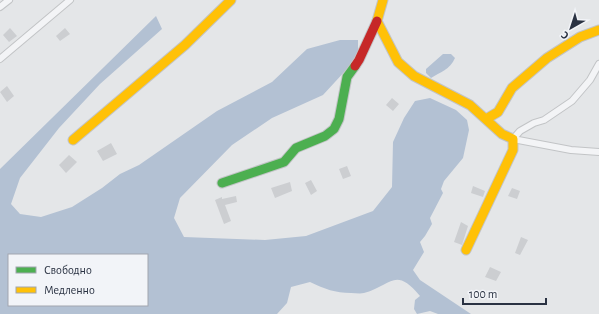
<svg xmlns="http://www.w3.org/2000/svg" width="599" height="314" viewBox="0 0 599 314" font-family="'Alegreya Sans',sans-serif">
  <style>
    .water { fill: #b3c1d3; fill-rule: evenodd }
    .building { fill: #ccced1 }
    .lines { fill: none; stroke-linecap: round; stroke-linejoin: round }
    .street-casing { stroke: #c2c4c6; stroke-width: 8 }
    .fast-casing { stroke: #c2c4c6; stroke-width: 11 }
    .slow-casing { stroke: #c2c4c6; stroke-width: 11 }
    .jam-casing { stroke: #c2c4c6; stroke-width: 11 }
    .street { stroke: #f3f4f6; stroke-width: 6 }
    .fast { stroke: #4caf50; stroke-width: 9 }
    .slow { stroke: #ffc107; stroke-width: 9 }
    .jam { stroke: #c62828; stroke-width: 9 }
  </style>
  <rect width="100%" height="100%" fill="#e4e6e8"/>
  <!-- water -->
  <path class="water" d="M156,16L162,29L100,84L59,128L20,178L11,204L20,214L41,217L72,207L102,188L120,174L139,165L217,111L272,82L307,49L340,40H358V57L323,95L272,118L232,145L180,198L174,218L184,237L265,240L306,236L373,211L392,187L393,142L404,118L415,101L430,98L456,110L467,120L469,130L463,158L444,181L441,189L443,193L430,218L432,224L425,236L420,242L424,252L413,270L420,280L471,314H438L430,311L417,314L414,309L415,300L420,296C395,266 392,285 364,293C360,294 355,293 351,293C335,293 325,289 310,282L291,287L287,303L277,314H0V169ZM9,255H147V305H9Z
    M443,54H451L455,58C450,70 440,72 431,78L426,73V69Z"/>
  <!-- building -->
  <path class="building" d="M10,28L17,36L9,42L3,35Z
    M65,28L70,34L60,41L56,36Z
    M7,86L14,96L7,102L0,92Z
    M392,98L399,104L393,111L386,105Z
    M111,143L117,154L103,161L97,151Z
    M69,155L77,162L66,173L59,165Z
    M347,166L351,176L343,179L339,169Z
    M311,180L317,191L311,195L305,183Z
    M290,182L292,191L275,198L271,188Z
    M473,186L485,191L483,197L471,193Z
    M512,188L520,191L517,199L508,196Z
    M236,196L237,202L225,205L231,221L224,224L215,200L222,197V199Z
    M461,222L468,226L462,245L454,242Z
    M521,237L528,240L520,255L515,253Z
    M490,267L501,272L496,281L485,277Z"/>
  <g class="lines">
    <!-- street casing -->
    <g class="street-casing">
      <path id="street" d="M0,7L9,0
        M0,59L70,0
        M599,64L590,80L572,101L544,120L534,123L520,131L513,139L571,150L599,152"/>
    </g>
    <!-- fast casing -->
    <g class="fast-casing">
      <path id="fast" d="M222,183L284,162L296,148L325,136L334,129L339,119L347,77L355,66"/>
    </g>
    <!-- slow casing -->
    <g class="slow-casing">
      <path id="slow" d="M383,0L377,21L398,62L414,76L470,105L502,134L513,139V150L466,250
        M486,119L498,112L512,88L547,58L580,37L599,30
        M73,140L185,45L231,0"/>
    </g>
    <!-- jam casing -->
    <g class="jam-casing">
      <path id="jam" d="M355,66L359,60L377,21"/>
    </g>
    <!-- street -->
    <use href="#street" class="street"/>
    <!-- fast -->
    <use href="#fast" class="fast"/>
    <!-- slow -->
    <use href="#slow" class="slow"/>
    <!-- jam -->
    <use href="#jam" class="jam"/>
  </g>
  <!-- legend -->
  <rect x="8" y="254" width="140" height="52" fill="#f2f4f8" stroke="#a2a6af"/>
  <rect x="16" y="267" width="20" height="6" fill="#4caf50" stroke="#a2a6af"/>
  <text x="44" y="274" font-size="12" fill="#2a3242">Свободно</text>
  <rect x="16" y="287" width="20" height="6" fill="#ffc107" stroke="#a2a6af"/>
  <text x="44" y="294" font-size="12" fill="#2a3242">Медленно</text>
  <!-- north arrow -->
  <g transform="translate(571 28) rotate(219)" stroke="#f2f4f8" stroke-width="3" paint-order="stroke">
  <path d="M0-3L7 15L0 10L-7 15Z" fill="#2a3242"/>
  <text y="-6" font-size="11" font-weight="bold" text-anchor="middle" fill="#2a3242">С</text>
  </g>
  <!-- scale -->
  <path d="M463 298v6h83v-6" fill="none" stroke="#2a3242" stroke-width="2"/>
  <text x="469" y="298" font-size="12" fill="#2a3242" stroke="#f2f4f8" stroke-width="3" paint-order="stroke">100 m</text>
</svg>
